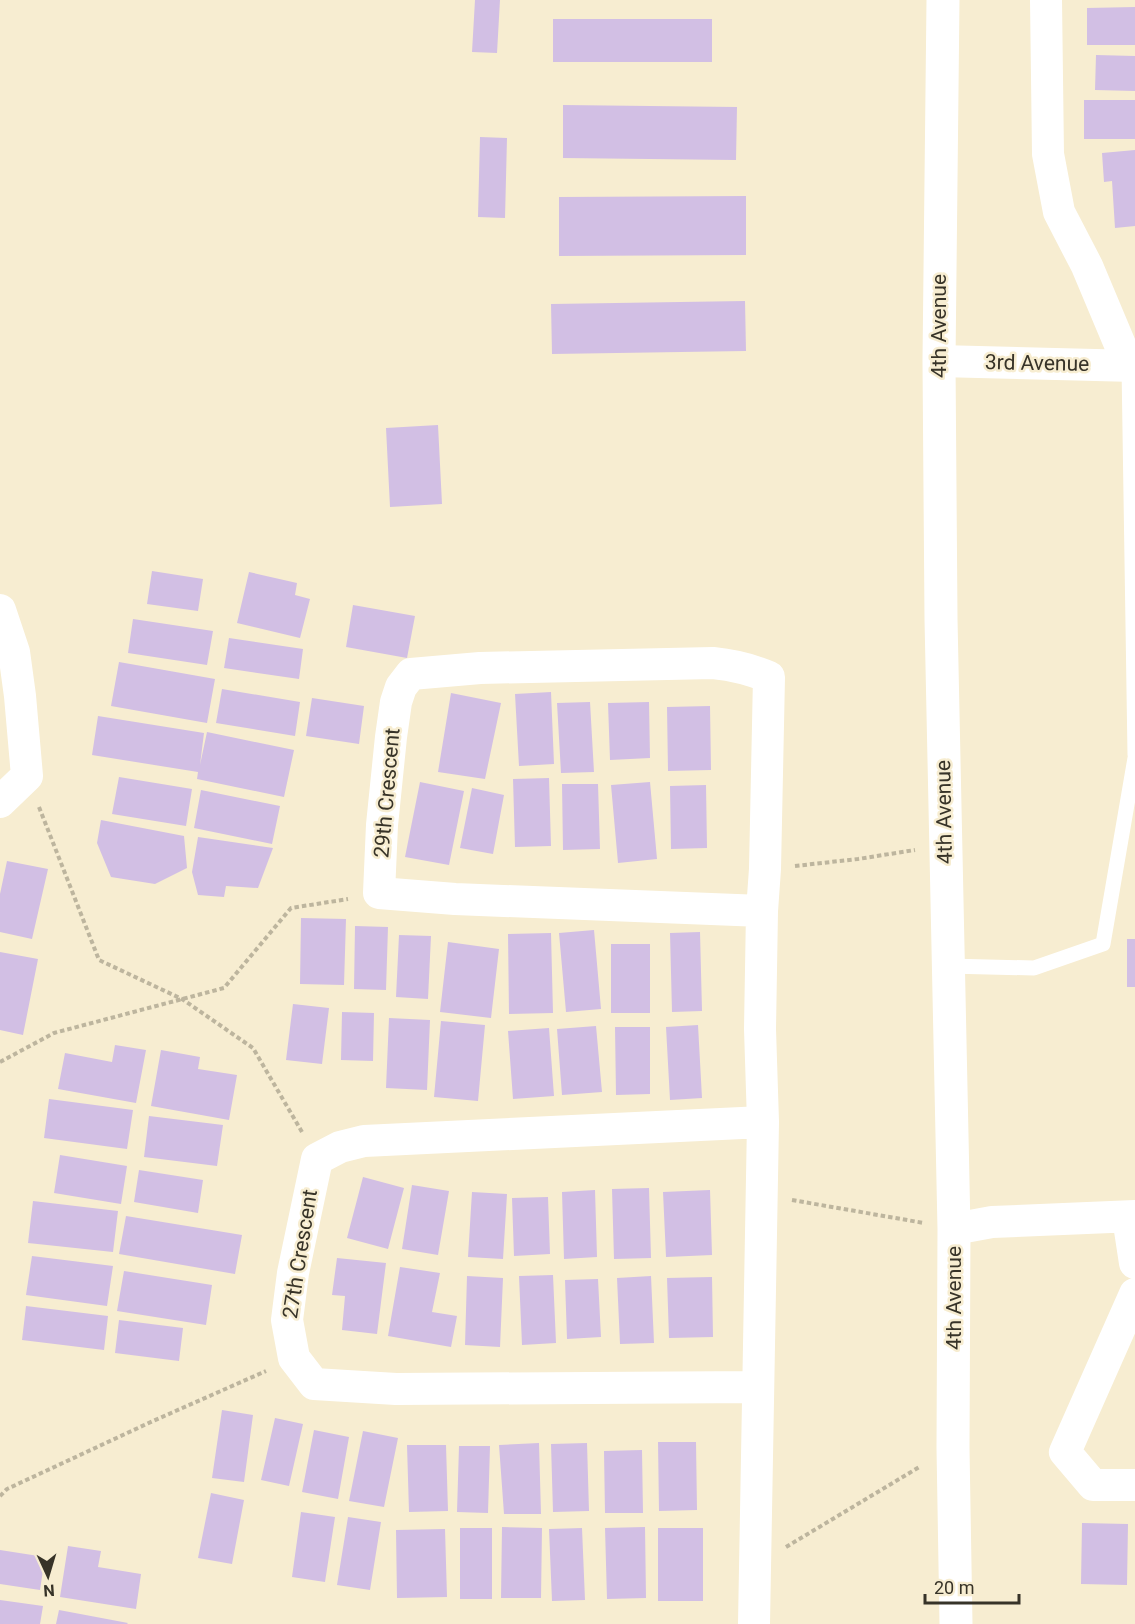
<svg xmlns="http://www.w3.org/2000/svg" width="1135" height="1624" viewBox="0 0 1135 1624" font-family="Roboto,sans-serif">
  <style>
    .building { fill: #d2bfe4 }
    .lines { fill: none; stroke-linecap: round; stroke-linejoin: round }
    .path { stroke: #bdb59e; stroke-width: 4; stroke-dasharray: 4.5 3; stroke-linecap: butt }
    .service { stroke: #fff; stroke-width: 15 }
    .minor { stroke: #fff; stroke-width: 32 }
    .tertiary { stroke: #fff; stroke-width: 33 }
    .labels { text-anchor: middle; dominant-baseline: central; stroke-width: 5; stroke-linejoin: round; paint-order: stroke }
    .street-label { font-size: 21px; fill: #373328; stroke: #f7edd1 }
  </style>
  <rect width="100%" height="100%" fill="#f7edd1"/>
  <!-- building -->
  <path class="building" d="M475,0H500L497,53L472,52Z
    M1135,7V45H1087V8Z
    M553,19H712V62H553Z
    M1096,55L1135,56V91L1095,90Z
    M1084,100H1135V139H1084Z
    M563,105L737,107L736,160L563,158Z
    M480,137L507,138L505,218L478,217Z
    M1135,150V226L1115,228L1112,181L1104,182L1102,153Z
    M746,196V255L559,256V197Z
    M745,301L746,351L552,354L551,304Z
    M438,425L442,504L390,507L386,428Z
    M152,571L203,579L198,611L147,604Z
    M249,572L297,583L295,595L310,599L300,638L237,623Z
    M353,605L415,616L407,658L346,647Z
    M133,619L213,631L207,665L128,653Z
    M229,638L303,649L299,679L224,668Z
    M119,662L215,679L207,723L111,706Z
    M222,689L300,702L295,736L216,723Z
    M551,692L554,764L519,766L515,694Z
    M451,693L501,703L485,779L438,772Z
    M312,698L364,706L359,744L306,736Z
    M590,702L594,772L561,773L557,703Z
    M649,702L650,758L610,760L608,703Z
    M710,706L711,770L668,771L667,707Z
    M98,716L204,733L200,765L207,732L294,750L284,797L197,779L198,772L92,755Z
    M119,777L192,789L186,826L112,814Z
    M549,778L551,846L515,847L513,779Z
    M420,782L464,791L449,865L405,857Z
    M650,782L657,859L618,863L611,785Z
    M562,784H598L600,849L563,850Z
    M706,785L707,848L671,849L670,786Z
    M472,788L504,795L493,854L460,848Z
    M201,790L280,806L272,844L194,828Z
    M101,820L184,836L187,868L155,884L111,877L97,843Z
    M198,837L273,848L258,888L226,886L224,897L198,895L192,872Z
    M7,861L48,869L32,939L0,932V894Z
    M301,918L346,919L344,985L300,984Z
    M355,926L388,927L386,990L354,989Z
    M594,930L601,1009L566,1012L559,933Z
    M700,932L702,1011L672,1012L670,933Z
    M551,933L553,1013L509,1014L508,934Z
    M399,935L431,936L428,999L396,997Z
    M1127,939H1135V987H1127Z
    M448,942L499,949L491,1018L440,1012Z
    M611,944H650V1013H611Z
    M0,952L38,959L23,1035L0,1030Z
    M293,1004L329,1008L322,1064L286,1060Z
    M342,1012L374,1013L373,1061L341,1060Z
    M389,1018L430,1020L427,1090L386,1088Z
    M441,1021L485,1025L478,1101L434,1097Z
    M698,1025L702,1098L670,1100L666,1027Z
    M596,1026L602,1092L562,1095L557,1029Z
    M615,1027H650V1094L616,1095Z
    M549,1028L554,1096L513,1099L508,1031Z
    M115,1045L146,1050L136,1103L58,1089L65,1053L112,1062Z
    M161,1050L200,1057L198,1069L237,1075L229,1120L151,1106Z
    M49,1099L133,1110L127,1149L44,1138Z
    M149,1116L223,1125L217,1166L144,1157Z
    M60,1155L127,1166L121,1204L54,1193Z
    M139,1170L203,1180L198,1213L134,1202Z
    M363,1177L404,1188L388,1249L347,1238Z
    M412,1185L449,1191L438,1255L402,1249Z
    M649,1188L651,1258L614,1259L612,1189Z
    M595,1190L597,1257L564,1259L562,1192Z
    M710,1190L712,1255L666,1257L663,1192Z
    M472,1192L507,1194L503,1259L468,1257Z
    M548,1197L550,1254L514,1256L512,1198Z
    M33,1201L118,1211L113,1252L28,1243Z
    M126,1216L242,1235L235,1274L119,1254Z
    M32,1256L113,1266L107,1306L26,1295Z
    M337,1258L386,1263L377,1334L342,1330L345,1296L332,1295Z
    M400,1267L440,1273L432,1312L457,1316L451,1347L388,1336Z
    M124,1271L212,1285L206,1325L117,1311Z
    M553,1275L556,1343L522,1345L519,1276Z
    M467,1276L503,1278L500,1347L465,1345Z
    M651,1276L654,1343L620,1344L617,1278Z
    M712,1277L713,1337L669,1338L667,1278Z
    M598,1279L601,1337L567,1339L565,1280Z
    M26,1306L108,1316L104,1350L22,1340Z
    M119,1320L183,1328L179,1361L115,1353Z
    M222,1410L253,1415L244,1482L212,1478Z
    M275,1418L303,1424L289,1486L261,1480Z
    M314,1430L349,1437L338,1499L302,1492Z
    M363,1431L398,1438L384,1507L349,1501Z
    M658,1442H696L697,1510L659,1511Z
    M539,1443L541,1514H504L499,1445Z
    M587,1443L589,1511L553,1512L551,1444Z
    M407,1445H446L448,1511L409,1512Z
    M459,1446H490L488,1513L457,1512Z
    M642,1450L643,1513H605L604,1451Z
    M211,1493L244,1500L232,1564L198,1558Z
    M301,1512L335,1517L325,1582L292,1577Z
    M348,1517L381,1522L370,1590L337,1585Z
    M1082,1523L1128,1524L1127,1585L1081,1584Z
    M502,1527L542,1528L541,1598H501Z
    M645,1527L646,1598L607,1599L605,1528Z
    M460,1528H492V1599H460Z
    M582,1528L585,1600L552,1601L549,1529Z
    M658,1528H703V1601H658Z
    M445,1529L447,1597L397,1598L396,1530Z
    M68,1546L101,1551L98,1567L141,1574L136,1609L60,1597Z
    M0,1550L45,1557L40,1590L0,1584Z
    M0,1600L43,1606L40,1624H0Z
    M59,1610L128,1623L127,1624H56Z"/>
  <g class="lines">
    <!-- path -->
    <path class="path" d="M39,807L99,960L182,999L253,1048L302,1132
      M795,866L858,859L915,850
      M0,1062L54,1033L224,988L291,908L348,899
      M792,1200L924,1223
      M0,1496L7,1489L153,1421L266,1371
      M786,1547L921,1466"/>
    <!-- service -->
    <path class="service" d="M1129,366L1135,755
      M948,966L1034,968L1103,944L1135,758"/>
    <!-- minor -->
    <path class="minor" d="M1046,0L1048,154L1059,212L1087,266L1129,366
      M939,361L1135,366
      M0,610L14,652L20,696L27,776L0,802
      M1128,1217L1135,1263
      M954,1229L992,1222L1135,1216
      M1135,1294L1065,1452L1093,1485H1135
      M758,1387L396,1389L314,1384L294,1358L287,1320L293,1273L317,1159L340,1147L364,1141L763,1122
      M754,1624L763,1122L760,1029L762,911L765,869L769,677C750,669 733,665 713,663L480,668L411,674L401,687L396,702L391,737L382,825L379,893L455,899L762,911"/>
    <!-- tertiary -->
    <path class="tertiary" d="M943,0L939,361L941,619L954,1229L953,1448L956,1624"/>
  </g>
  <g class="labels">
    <!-- street labels -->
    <g class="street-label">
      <text transform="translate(939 326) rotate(-90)">4th Avenue</text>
      <text transform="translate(1037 363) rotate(1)">3rd Avenue</text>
      <text transform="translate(387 793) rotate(-85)">29th Crescent</text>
      <text transform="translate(944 812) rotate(-91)">4th Avenue</text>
      <text transform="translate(300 1254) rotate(-81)">27th Crescent</text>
      <text transform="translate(954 1298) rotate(-90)">4th Avenue</text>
    </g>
  </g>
  <!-- north arrow -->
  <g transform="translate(48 1576) rotate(176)" stroke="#f7edd1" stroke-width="4.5" paint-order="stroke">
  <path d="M0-4.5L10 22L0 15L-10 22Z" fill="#373328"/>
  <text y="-9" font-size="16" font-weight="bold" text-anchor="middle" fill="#373328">N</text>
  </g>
  <!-- scale -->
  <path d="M925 1594v9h94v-9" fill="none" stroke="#373328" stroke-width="3"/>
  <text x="934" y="1594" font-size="18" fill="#373328" stroke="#f7edd1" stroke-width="4.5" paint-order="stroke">20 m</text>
</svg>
